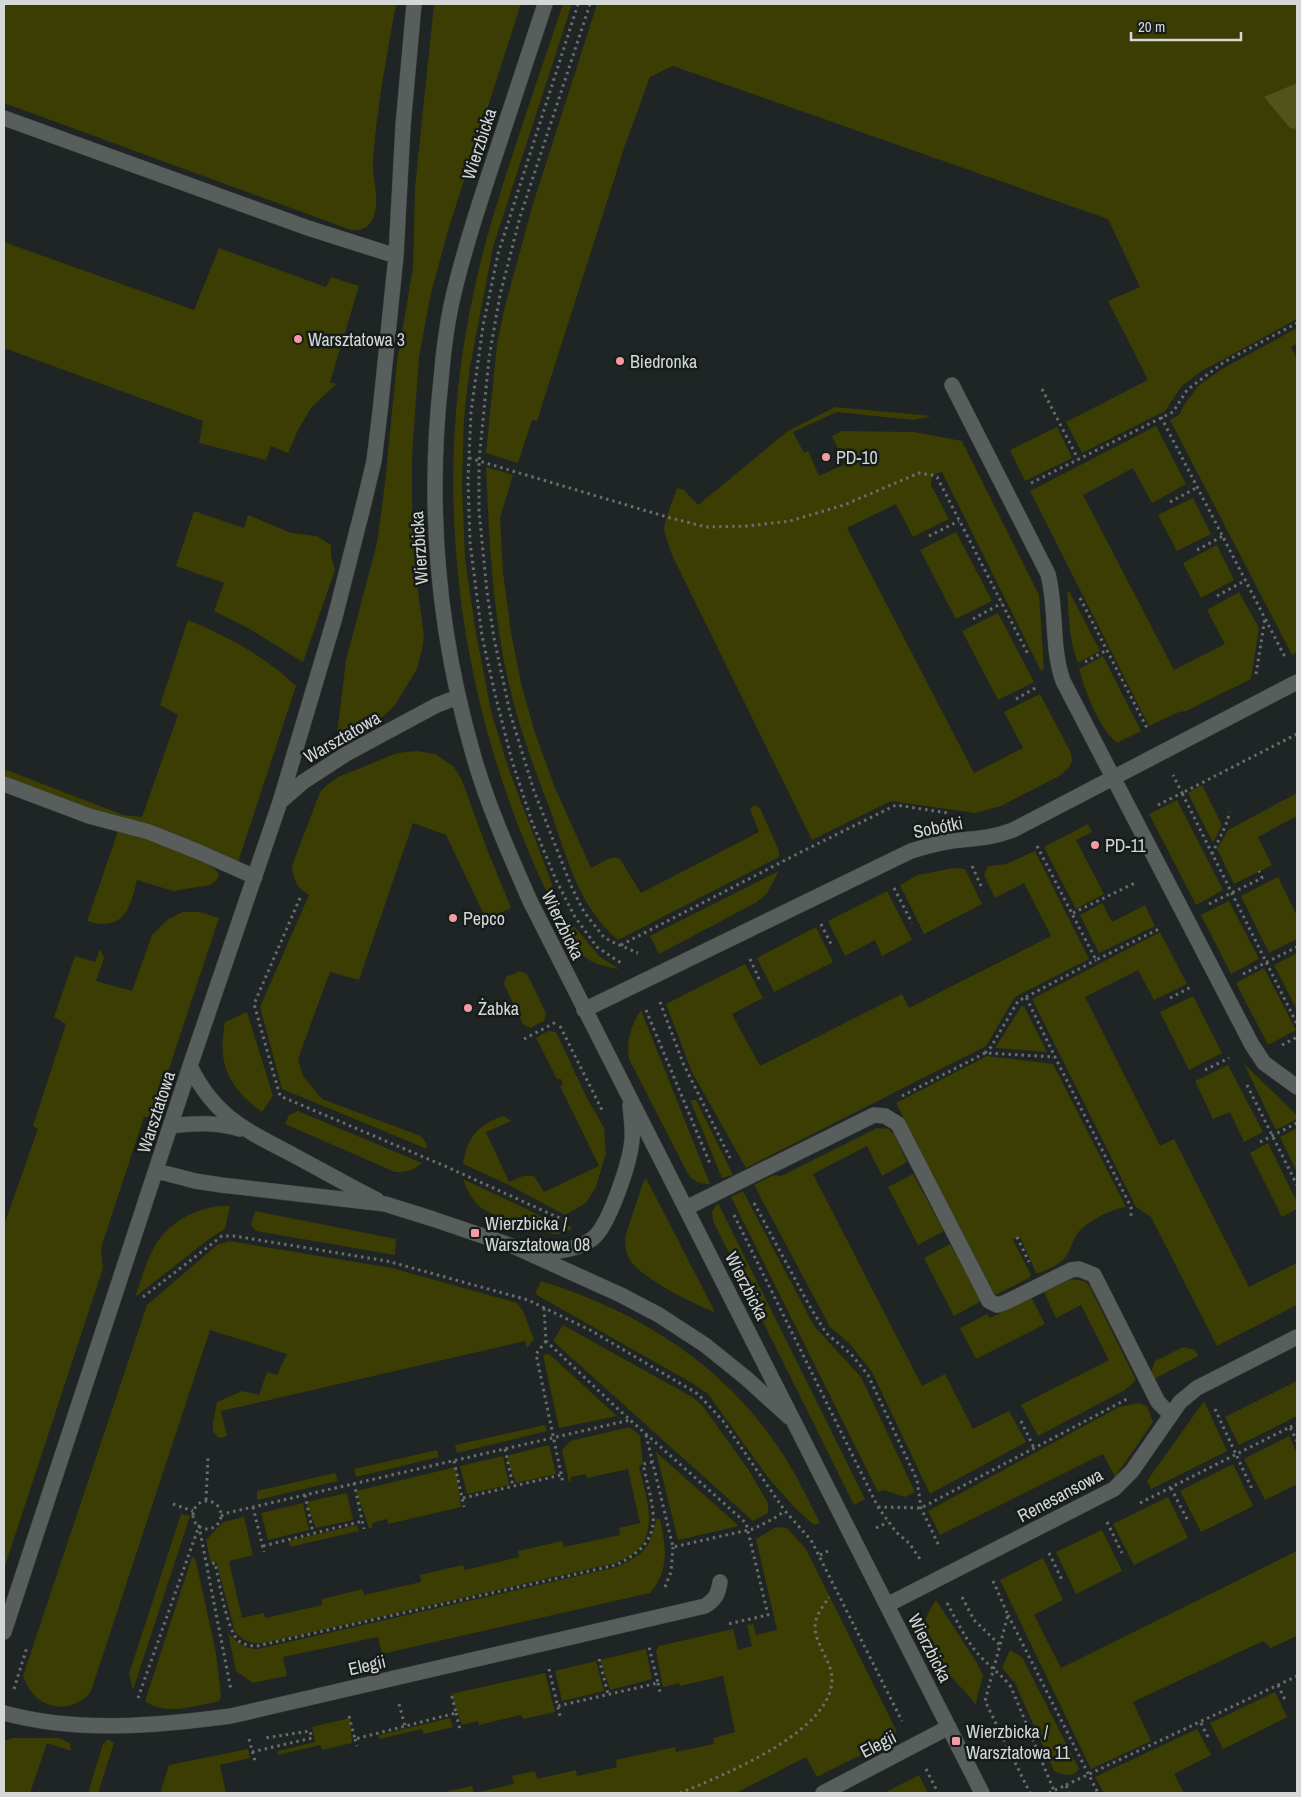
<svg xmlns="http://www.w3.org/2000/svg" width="1301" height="1797" viewBox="0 0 1301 1797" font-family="'Archivo Narrow',sans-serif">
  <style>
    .green { fill: #3b3d02 }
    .forest { fill: #50531a }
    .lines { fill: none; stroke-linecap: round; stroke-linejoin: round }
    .minor-casing { stroke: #3d4342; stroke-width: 16 }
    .path { stroke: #696e6d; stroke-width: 3; stroke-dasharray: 2.5 4; stroke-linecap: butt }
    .minor { stroke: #575e5c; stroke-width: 15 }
    .poi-dot { fill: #f49aa5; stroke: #151c1a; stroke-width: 2 }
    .labels { text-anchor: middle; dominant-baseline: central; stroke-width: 5; stroke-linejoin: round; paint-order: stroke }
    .street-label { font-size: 18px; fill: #d4d8d7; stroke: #151c1a }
    .poi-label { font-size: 18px; fill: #d4d8d7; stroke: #151c1a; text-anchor: start }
  </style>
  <rect width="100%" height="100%" fill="#1f2524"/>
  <!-- green -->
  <path class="green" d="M4,4H396C387,55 377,107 373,159C372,174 379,199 375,212C372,225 364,232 351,230L4,103Z
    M434,4H521L449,227L431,293L419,357L412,456V506L417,583L424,635L422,650L417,669L395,705L379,720L336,743L346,660L377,543L385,483L397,361L413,268L415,187Z
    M563,4H572L493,247L470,367L464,417L462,484L465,559L476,633L491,711L509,770L555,892L548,895C459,708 429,493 474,291C482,251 494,213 506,175C524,118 544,61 563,4Z
    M597,4H1297V319L1200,372L1181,387L1165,411L1082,453L1066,422L1148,380L1108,301L1140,287L1108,219L673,66L650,77L625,145L537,421L532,420L518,463L486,453L497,344L504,310L533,204Z
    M4,242L194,310L219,248L326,287L331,277L359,286L330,382L336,384L311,408L298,430L288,453L271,446L266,460L199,443L203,421L4,348Z
    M1297,328V344L1291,347L1297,359V652L1292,655L1170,420L1179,415L1184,405L1199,385L1222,369Z
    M835,407L932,416L913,420L837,412L793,432L804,453L808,451L819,476L845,464L832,436L842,431L914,432L962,441L1039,595L1044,669L1041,671L942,472L932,475L931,485L949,519L913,537L896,504L847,528L974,773L1023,748L1004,712L1040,694L1071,753L1072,761L1068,769L1059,776L1001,806L975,813L891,801L812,840L672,555L664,531L665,522L677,488L684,490L698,505L788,431Z
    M1156,426L1186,484L1152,503L1133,468L1083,495L1174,670L1225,644L1207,610L1239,592L1259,628L1251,679L1186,711L1179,712L1149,726L1030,491Z
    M1057,427L1072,458L1025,481L1010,450Z
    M486,467L513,475L500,518L503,572L511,632L521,683L534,730L555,788L591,868C600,864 611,854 620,859L641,893L759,832L750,809L754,805L760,808L779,851V857L618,940C581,909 568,862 553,818C535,770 516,721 506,671C492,604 489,535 486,467Z
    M1193,498L1211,534L1177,551L1158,515Z
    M194,511L244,528L248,515L291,533L317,536L331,545V556L335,570L303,662L248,628L214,611L224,583L176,566Z
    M956,532L992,601L956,619L920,550Z
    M1217,545L1234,580L1201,598L1183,563Z
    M1069,591L1100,651L1078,663C1069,641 1069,615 1067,592Z
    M998,613L1034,682L998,700L962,631Z
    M188,620C225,635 268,658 296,686L238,862L4,778V769L123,815L142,817L178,715L160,705Z
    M1103,656L1141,731L1117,743C1098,727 1086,693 1079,669Z
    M417,751L435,754L453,766L461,778L487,849L511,908L486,919L446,835L413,823L359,980L330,972L298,1059L303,1076L322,1099L421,1136L426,1143L427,1149L282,1089L260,1007L309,895C296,887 294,881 292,866L320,792L328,784L338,777L397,753Z
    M1202,785L1222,825L1213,843L1188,793Z
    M1297,793V816L1258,837L1272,865L1234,884L1217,849L1228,830Z
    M1177,800L1223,890L1196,905L1149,814Z
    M1088,824L1092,832L1076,840L1104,894L1076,909L1044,847Z
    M118,831C140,838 208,855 219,874L217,880L210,885L173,891L137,880C130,910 123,932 87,921Z
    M1035,851L1089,959L1015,997L986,1046L746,1168L692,1072L666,1004L745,964L763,998L732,1014L760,1066L902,994L909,1008L1051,936L1024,883L995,898L984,875L988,866L1006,864Z
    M953,868L965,869L982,904L924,934L900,885L918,875Z
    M779,871L767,893L757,902L659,954L650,936Z
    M1278,877L1297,916V939L1269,953L1241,896Z
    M887,891L912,940L882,956L875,940L845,956L828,921Z
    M1229,901L1259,959L1231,974L1201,915Z
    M1102,903L1112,922L1145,905L1155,926L1099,953L1080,915Z
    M183,912H199L219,918L153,1117H144L101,1248L103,1268L4,1569V1225L38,1129L33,1126L66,1024L54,1017L75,956L95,962L100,949L104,958L96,981L132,991L152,935L167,920Z
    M574,926L599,956L619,969C591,965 579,957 565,931Z
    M816,927L833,962L774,992L757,958Z
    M1160,932L1187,984L1154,1000L1138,970L1085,997L1160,1146L1174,1139L1249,1287L1297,1263V1305L1217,1346L1151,1217L1136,1207L1032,999Z
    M1297,953V1010L1274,965Z
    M1264,968L1296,1030L1268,1045L1236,983Z
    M520,971L527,974L546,1013L544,1021L530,1028L523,1024L504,984L506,977Z
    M1193,996L1222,1053L1189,1070L1160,1012Z
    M1024,1006L1047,1052L995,1048L1021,1007Z
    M641,1010L710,1184C701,1184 694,1182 688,1174L629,1059C626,1040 631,1026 641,1010Z
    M247,1012L273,1096L262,1112C228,1087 217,1064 225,1022Z
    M548,1031L556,1032L586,1096L604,1128L606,1153L596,1187L586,1203L565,1215L509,1185L463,1164C466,1145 472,1132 489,1122C494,1120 498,1117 504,1116L511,1121L486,1132L509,1182L523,1176H534L544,1192L599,1166L560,1086L563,1084L561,1079H557L536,1038Z
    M987,1056L1053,1064L1126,1207C1111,1209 1083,1223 1076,1236C1071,1244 1070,1253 1063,1260C1056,1266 1047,1270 1039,1273H1036L1020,1237L1013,1240L1031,1275L1029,1278L995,1295L896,1103Z
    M1244,1064L1297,1115V1119L1276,1130Z
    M1228,1065L1263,1132L1244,1142L1230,1112L1213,1119L1195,1081Z
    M690,1100H696L733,1175L722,1178Z
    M298,1111L312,1117L422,1163C413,1171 407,1172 395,1172L285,1124L289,1115Z
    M877,1128L889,1129L895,1135L907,1162L882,1176L867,1146L813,1174L922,1386L945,1374L973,1429L1009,1411L1026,1442L930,1494L872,1372L850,1344L830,1327L754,1185L774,1175L781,1176Z
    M1297,1128V1172L1280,1137Z
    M1268,1143L1297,1202V1209L1282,1217L1250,1153Z
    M913,1174L944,1231L918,1245L888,1187Z
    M646,1178L715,1312C695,1305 641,1278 630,1260C626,1253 625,1245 625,1237L643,1183Z
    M463,1179L535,1213L559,1227L571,1226V1230C566,1231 561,1234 556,1234C542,1234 488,1215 479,1206C471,1198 467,1190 463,1179Z
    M743,1191L814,1326L861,1377L915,1492L905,1497L883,1490L878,1492L731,1197Z
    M718,1203L865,1499L854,1505L713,1221L712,1211Z
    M219,1206H230L225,1229L209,1239L135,1297C141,1281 146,1261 155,1246C168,1223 194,1209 219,1206Z
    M255,1211L396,1239L395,1255L256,1231L251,1225Z
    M229,1241L392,1268L517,1303L523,1311L534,1339L527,1348L525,1341L221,1411L227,1436L219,1438L213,1432V1423L217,1402L242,1391L259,1395L267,1372L277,1375L287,1354L210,1330L91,1691C76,1712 45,1712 30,1690C27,1686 25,1680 23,1676L147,1305L217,1245Z
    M950,1244L981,1301L954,1316L924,1258Z
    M1072,1279L1084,1281L1089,1285L1136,1380L1125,1390L1038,1436L1021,1405L1109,1360L1081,1305L1056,1318L1044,1292Z
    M541,1281C636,1310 722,1363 778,1447C794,1470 807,1497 820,1523L814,1525L797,1510L770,1480L708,1394L692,1383L535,1294Z
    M1031,1297L1045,1324L976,1359L960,1328L987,1314L990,1318Z
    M563,1325L692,1397L702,1405L748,1469L768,1503V1513L753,1521L553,1341Z
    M1183,1347L1195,1350L1198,1356L1154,1379L1151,1372L1155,1361Z
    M549,1354L617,1416L559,1428L543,1355Z
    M1297,1381V1416L1239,1445L1225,1417Z
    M1204,1401L1227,1451L1151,1489L1147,1481Z
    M1139,1403L1147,1406L1153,1422L1115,1477L1103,1454L940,1535L928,1511L1119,1407Z
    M545,1425L547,1431L457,1453L455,1445Z
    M630,1427L640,1436L643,1464L639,1466C645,1494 661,1533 633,1554C628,1557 621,1560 615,1563L264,1643C250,1644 244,1641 235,1632L216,1561L211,1564L206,1540L223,1522L244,1517L253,1555L229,1561L242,1618L264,1613L265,1618L322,1605V1599L363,1589L364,1595L421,1582L420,1575L463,1565L465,1570L519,1557L518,1551L562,1541L564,1547L620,1535L619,1528L640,1523L628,1469L587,1478L586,1474L571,1477V1481L569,1482L562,1450L570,1441Z
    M1289,1436L1297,1453V1489L1295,1485L1265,1500L1244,1459Z
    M549,1445L556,1474L516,1483L506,1456Z
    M437,1450L439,1457L356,1477L354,1469Z
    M656,1452L739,1526L678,1540Z
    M503,1456L509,1485L467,1494L460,1466Z
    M1233,1464L1253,1506L1201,1532L1180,1491Z
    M456,1467L461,1507L388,1524L387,1519L372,1523V1528H369L356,1491Z
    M335,1473L338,1481L257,1500V1491Z
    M347,1493L353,1520L316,1528L306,1502Z
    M1168,1497L1188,1538L1134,1565L1113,1524Z
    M303,1503L309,1530L268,1540L261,1513Z
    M181,1514L190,1516L133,1690L129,1674Z
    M656,1519H660C666,1547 670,1570 650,1593L382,1654L378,1637L283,1657L287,1676L253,1683L236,1671L228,1633C238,1643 244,1649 258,1649L617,1567C644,1554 650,1549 656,1519Z
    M357,1525L359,1531L290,1547L289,1541Z
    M776,1527L787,1528L806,1549L896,1730L895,1738L817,1777L806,1757L736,1793H440L472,1786L474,1793L514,1784L512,1776L535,1771L537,1779L576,1770L577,1776L617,1767L616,1760L675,1747L676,1752L714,1744L713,1738L735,1732L723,1676L680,1686L679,1683L663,1687L656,1651L659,1646L733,1629L738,1650L752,1646L747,1625L753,1624L756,1635L777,1630L756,1539Z
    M1102,1530L1122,1571L1076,1594L1056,1552Z
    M1297,1551V1636L1271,1648L1263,1641L1133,1702L1151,1741L1091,1769L1000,1580L1043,1558L1063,1600L1034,1615L1061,1668Z
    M192,1557H195L216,1653L221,1697L219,1701C197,1706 164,1716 145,1701Z
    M936,1600L977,1663L983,1676L977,1697L976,1705C958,1680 925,1659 925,1625C925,1616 931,1608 936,1600Z
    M646,1649L652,1679L610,1690L600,1660Z
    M1010,1650L1022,1657L1079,1769C1072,1778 1064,1775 1054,1771L1015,1683L1002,1668Z
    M596,1661L604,1691L562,1701L555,1671Z
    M545,1673L555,1712L523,1719L521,1715L479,1725L478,1721L462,1725L451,1694Z
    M1275,1692L1287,1717L1223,1749L1210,1723Z
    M350,1718L352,1743L322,1750L320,1745L278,1755V1751L315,1742L312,1727Z
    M450,1718L453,1727L424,1734L422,1729L379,1739V1735Z
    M1197,1729L1211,1755L1174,1774L1184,1793H1104L1095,1777Z
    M12,1738H59L70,1743L71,1751L47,1743L30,1793H4V1741Z
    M108,1739L114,1743L98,1793H88L103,1744Z
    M248,1749L250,1758L220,1765L226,1793H160L169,1765Z
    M919,1775L928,1793H884Z"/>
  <!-- forest -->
  <path class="forest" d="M1297,83V129L1290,128L1264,97Z"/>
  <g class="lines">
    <!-- minor casing -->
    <g class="minor-casing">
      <path id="minor" d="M545,4C527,58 509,113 491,168C476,213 461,259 451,306C446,330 443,355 441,380C427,505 438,632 473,754C487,804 509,853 530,901L982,1793
        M4,118L308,228L396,256
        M952,385L1048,574C1057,609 1051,647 1063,681L1252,1045L1264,1063L1297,1087
        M4,784L89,816L149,832L199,852L255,877
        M280,802L303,782L346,754L437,705L458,697
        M584,1010L911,851C924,847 938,843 952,841C976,838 989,839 1013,830L1297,682
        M190,1066C215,1118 248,1131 295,1156C323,1171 350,1186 377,1200
        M171,1126C195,1123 217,1122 240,1129
        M157,1171L195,1181L221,1185L385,1204L433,1219L515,1247L621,1295L659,1315L705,1345L746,1378L789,1417
        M686,1208L874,1115L885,1116L898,1124L989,1301L997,1305L1004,1303L1071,1270L1079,1269L1094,1275L1158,1402L1171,1415
        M528,1250C548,1254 576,1251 592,1239C609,1227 630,1162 632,1140C633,1128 631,1117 630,1105
        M887,1605L1114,1489L1132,1471L1180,1402L1197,1388L1297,1337
        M4,1632L190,1066L280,802L335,617L364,503L374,461L380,412L396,256L403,126L414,4
        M4,1713C77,1733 156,1726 231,1716L705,1606C716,1599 718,1594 720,1582
        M823,1793L949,1727"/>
    </g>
    <!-- path -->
    <path class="path" d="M578,4L498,254L483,326L471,412L468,480L470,542L482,636L495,694L512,761L532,822L556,880L575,917L597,947L621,963
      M590,4L520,217L500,295L489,358L479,461V511L487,592L494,638L510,713L534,791L572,888L584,912L603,936L610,941L638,953
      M1042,389L1078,459
      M1161,417L1286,659
      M469,458L667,517L706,527L747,526L790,521L844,505L919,473L932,475L937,477L1029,656
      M1031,483L1173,412L1187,390L1224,362L1297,323
      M1170,502L1198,487
      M929,536L959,521
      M1197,550L1223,536
      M1217,596L1246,580
      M1080,598L1148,730
      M973,619L1002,603
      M1085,662L1107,650
      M1256,674L1265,618
      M1016,699L1037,687
      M1297,734L1182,793L1297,1024
      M1158,805L1182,793L1173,775
      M1037,846L1096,960L1161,928
      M1212,854L1225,827L1230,812
      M972,866L982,888
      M894,888L912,923
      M300,898L254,1004L280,1096L447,1167L566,1221
      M1209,904L1262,878L1259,871
      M1073,913L1137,882
      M821,924L832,946
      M621,945L801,852L896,805L948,813
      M750,959L760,981
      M1243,974L1297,947
      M1026,997L1096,960
      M1170,998L1191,987
      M660,1002L683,1063L730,1158
      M646,1010L711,1166
      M560,1026L602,1110
      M524,1039L558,1021
      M1282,1045L1297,1037
      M985,1053L991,1047L1018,1001L1026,997L1055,1057
      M1205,1070L1229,1058
      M1247,1085L1297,1185
      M902,1096L985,1053L1055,1057L1131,1207V1216
      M1260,1142L1297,1123
      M754,1203L809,1305L826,1333L851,1354L868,1375L917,1480L921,1508L940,1548
      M734,1215L878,1507L896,1532L909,1543L920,1559
      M1017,1237L1029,1262
      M143,1297L222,1236H234L387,1261L528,1300L590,1330L698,1394L723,1421L785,1511L811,1540L902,1721
      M544,1308L546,1341L619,1410L746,1523L768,1615L728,1624
      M546,1341L536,1354L563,1483
      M1215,1409L1252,1489
      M1021,1421L1034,1448
      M1290,1427L1297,1424
      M646,1435L673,1547L753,1529L773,1519L785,1511
      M505,1449L513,1486
      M454,1461L464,1507
      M354,1483L364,1529
      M1171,1488L1188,1521
      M305,1495L313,1533
      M463,1498L561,1475
      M206,1500L208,1458
      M193 1515a14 14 0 1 1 28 0a14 14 0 1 1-28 0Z
      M1140,1503L1290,1427L1297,1441
      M173,1504L193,1511
      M253,1507L264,1552
      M878,1507L921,1508L1127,1399
      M221,1516L227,1513L630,1420
      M1107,1522L1122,1553
      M876,1528L888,1522
      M263,1546L363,1521
      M1049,1553L1063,1582
      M820,1555L830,1550
      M206,1565L215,1563C219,1580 227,1632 239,1641C245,1645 251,1646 257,1646L616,1565C669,1539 653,1512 643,1464L653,1462
      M993,1581L1008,1615L1000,1645
      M665,1587L671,1572L673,1547
      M962,1597L974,1620L1000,1645L985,1701L1030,1793
      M947,1603C957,1621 966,1641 980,1656C990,1667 1002,1675 1011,1687L1055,1793
      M1008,1615L1098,1793
      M599,1659L608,1694
      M549,1669L560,1716
      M658,1683L660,1692
      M1278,1685L1286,1702
      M14,1689L27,1647
      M138,1698L199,1526L231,1690
      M399,1704L405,1726
      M558,1706L658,1683L649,1647
      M456,1713L460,1730
      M349,1716L355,1739L456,1713L451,1693
      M1201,1723L1209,1739
      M249,1739L255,1761
      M355,1739L357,1746
      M252,1752L312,1738L310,1731L265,1738
      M926,1769L938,1793
      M1066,1785L1297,1676
      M680,1793C721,1776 844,1728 831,1671C827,1655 811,1637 816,1620C818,1612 825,1604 829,1597
      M1049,1793L1066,1785L1069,1793"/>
    <!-- minor -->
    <use href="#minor" class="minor"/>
  </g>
  <!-- markers -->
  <g class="poi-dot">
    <circle cx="298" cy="339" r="5"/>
    <circle cx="620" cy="361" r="5"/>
    <circle cx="826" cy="457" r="5"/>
    <circle cx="1095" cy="845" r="5"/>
    <circle cx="453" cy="918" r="5"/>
    <circle cx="468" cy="1008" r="5"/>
    <rect x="470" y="1228" width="10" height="10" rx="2.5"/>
    <rect x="951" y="1736" width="10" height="10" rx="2.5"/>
  </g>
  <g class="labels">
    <!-- street labels -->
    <g class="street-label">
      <text transform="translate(479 144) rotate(-72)">Wierzbicka</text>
      <text transform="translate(419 548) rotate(-94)">Wierzbicka</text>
      <text transform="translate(342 737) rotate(-30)">Warsztatowa</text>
      <text transform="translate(938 827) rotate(-11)">Sobótki</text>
      <text transform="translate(563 925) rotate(64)">Wierzbicka</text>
      <text transform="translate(156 1112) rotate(-72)">Warsztatowa</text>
      <text transform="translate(747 1286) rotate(63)">Wierzbicka</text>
      <text transform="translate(1060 1495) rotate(-28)">Renesansowa</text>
      <text transform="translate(930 1648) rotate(63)">Wierzbicka</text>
      <text transform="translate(367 1665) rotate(-13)">Elegii</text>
      <text transform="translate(878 1744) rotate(-27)">Elegii</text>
    </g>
    <!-- poi labels -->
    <g class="poi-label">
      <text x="308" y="339">Warsztatowa 3</text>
      <text x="630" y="361">Biedronka</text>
      <text x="836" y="457">PD-10</text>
      <text x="1105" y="845">PD-11</text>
      <text x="463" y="918">Pepco</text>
      <text x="478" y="1008">Żabka</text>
      <text x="485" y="1223">Wierzbicka /<tspan x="485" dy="21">Warsztatowa 08</tspan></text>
      <text x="966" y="1731">Wierzbicka /<tspan x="966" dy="21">Warsztatowa 11</tspan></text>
    </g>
  </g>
  <!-- border -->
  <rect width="1301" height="1797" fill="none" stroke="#d4d8d7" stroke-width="10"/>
  <!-- scale -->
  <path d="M1131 32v8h110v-8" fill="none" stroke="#d4d8d7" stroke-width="2.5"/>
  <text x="1138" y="32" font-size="15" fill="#d4d8d7" stroke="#151c1a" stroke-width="4" paint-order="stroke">20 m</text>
</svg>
